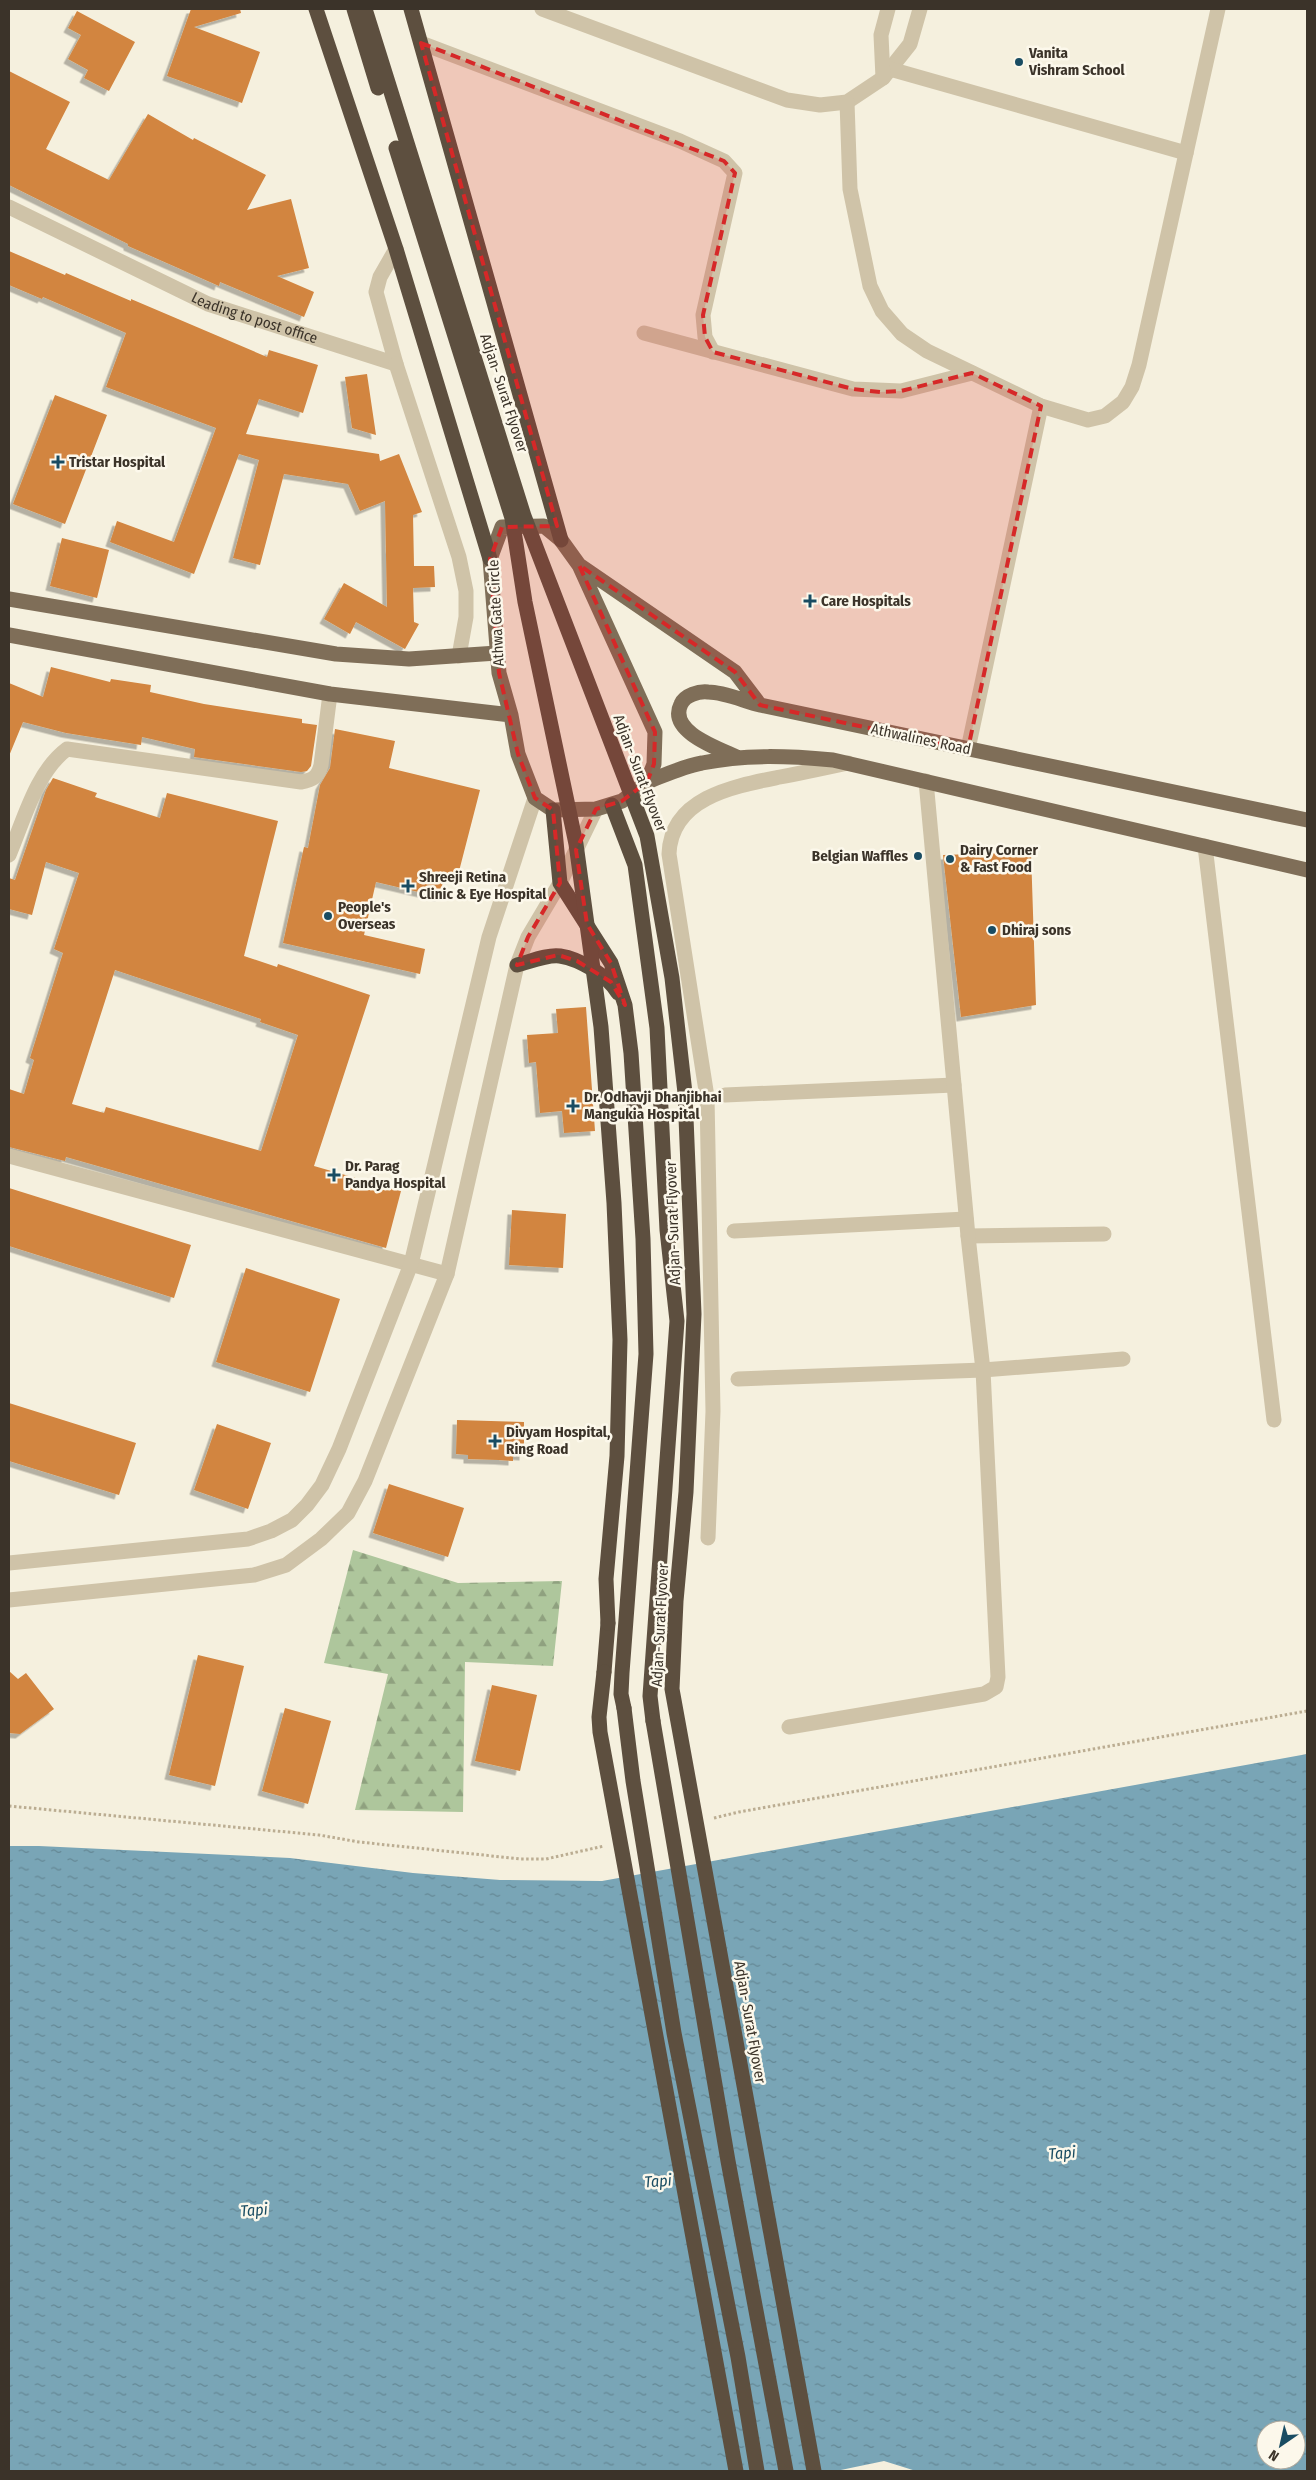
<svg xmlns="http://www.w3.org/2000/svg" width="1316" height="2480" viewBox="0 0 1316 2480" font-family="'Fira Sans Condensed',sans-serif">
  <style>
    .forest { fill: url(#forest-firs) }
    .water { fill: url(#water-ripples); fill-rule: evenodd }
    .building { fill: #d2853f; fill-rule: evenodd; filter: url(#shadow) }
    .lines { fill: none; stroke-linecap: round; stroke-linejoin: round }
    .path { stroke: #bbad92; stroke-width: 3; stroke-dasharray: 2.5 2.5; stroke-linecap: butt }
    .minor { stroke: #cfc3a8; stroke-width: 15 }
    .major { stroke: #7f6e58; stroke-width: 15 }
    .highway { stroke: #5d4f3f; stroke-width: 15 }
    .highway-bridge { stroke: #5d4f3f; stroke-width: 15 }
    .marked { fill: #d62828; fill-opacity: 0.2; stroke: #d62828; stroke-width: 4; stroke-dasharray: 10 6; stroke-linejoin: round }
    .poi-dot { fill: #194c62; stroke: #fcf8eb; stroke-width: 2 }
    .labels { text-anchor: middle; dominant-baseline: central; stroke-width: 5; stroke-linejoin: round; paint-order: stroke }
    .poi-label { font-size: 15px; font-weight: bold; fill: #3b3329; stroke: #fcf8eb; text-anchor: start }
    .street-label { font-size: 15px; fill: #3b3329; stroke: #fcf8eb }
    .water-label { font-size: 16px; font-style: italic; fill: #194c62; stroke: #fcf8eb }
  </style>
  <defs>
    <pattern id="forest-firs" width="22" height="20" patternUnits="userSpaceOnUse" patternTransform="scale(1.25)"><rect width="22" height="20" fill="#aec69c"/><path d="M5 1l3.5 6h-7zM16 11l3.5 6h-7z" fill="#8fa17f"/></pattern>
    <pattern id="water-ripples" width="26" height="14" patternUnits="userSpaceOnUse" patternTransform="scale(1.25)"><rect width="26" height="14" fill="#79a5b6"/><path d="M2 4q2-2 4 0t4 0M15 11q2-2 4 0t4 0" fill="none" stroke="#648794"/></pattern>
    <filter id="shadow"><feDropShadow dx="-4.5" dy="4.5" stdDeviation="0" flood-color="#0004"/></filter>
  </defs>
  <rect width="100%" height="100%" fill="#f5f0de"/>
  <!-- forest -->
  <path class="forest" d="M353,1550L458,1583L562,1581L553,1666L465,1662L463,1812L355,1810L388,1674L324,1663Z"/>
  <!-- water -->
  <path class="water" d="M1307,1754V2471H916L884,2461L836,2471H9V1846H39L290,1858L413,1873L500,1880L602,1881ZM1266,2430H1296V2460H1266Z"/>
  <!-- building -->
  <path class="building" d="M191,9H240L241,13L194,27L260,52L242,103L167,76Z
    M77,11L135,42L109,91L84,78L88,70L68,59L81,35L68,28Z
    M9,71L70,102L46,149L109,180L148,114L193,140L194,138L266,175L247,210L291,199L309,268L277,276L314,292L304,317L220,282L219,286L128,246V244L9,185Z
    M9,251L65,275L66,273L131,301V299L267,357L269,350L318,365L303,413L259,399L246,434L379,454L380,461L399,454L422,512L413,515L414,566H434L435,587L413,588L414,622L419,624L405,649L356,622L350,634L324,619L344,583L387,607L385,501L360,511L348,484L284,474L260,565L233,558L259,460L239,454L194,574L110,542L117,521L174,542L216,428L106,387L126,333L43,297L42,299L9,285Z
    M367,374L376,435L352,428L345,377Z
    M55,395L107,415L65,524L13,504Z
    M62,538L109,550L97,598L50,586Z
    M51,667L110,682L111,679L151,685L150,692L204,704L302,719V723L317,725L311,766L307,771L301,772L194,757L195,749L142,737L141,745L66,733L23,722L9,756V683L43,697Z
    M335,729L395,741L389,768L480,790L457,879L444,876L440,897L376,882L364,935L425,949L420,974L283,943L304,847L308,848L320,785L330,768Z
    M53,778L97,793L95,797L160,818L167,793L278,821L244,956L277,967L278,964L370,995L314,1166L401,1191L386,1248L66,1157L65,1161L9,1147V1089L24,1094L34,1060L30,1058L63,953L54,949L79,873L46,862L32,915L9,909V878L15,880L46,790ZM115,970L261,1019L260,1022L298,1035L261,1151L106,1107L104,1113L72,1104Z
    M1031,852L1036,1005L961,1017L943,855Z
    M586,1007L595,1131L564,1133L562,1111L540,1113L536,1062L529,1063L527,1035L558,1033L556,1009Z
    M9,1188L191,1245L174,1298L9,1246Z
    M512,1210L566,1214L563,1268L509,1265Z
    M246,1268L340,1299L310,1392L216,1362Z
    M9,1403L136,1443L119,1495L9,1461Z
    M457,1420L524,1422V1456L513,1455V1461L499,1460L468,1459V1455L456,1454Z
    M217,1424L271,1443L248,1509L194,1490Z
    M389,1484L464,1508L448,1557L373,1533Z
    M198,1655L244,1666L215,1786L169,1775Z
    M9,1671L18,1679L26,1673L54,1709L20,1734L9,1733Z
    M492,1685L537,1695L520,1771L475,1761Z
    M285,1708L331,1721L308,1804L262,1791Z"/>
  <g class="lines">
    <!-- path -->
    <path class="path" d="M9,1806L319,1835L359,1842L521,1859H546L604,1846
      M714,1818L739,1812L1307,1711"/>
    <!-- minor -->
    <g class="minor">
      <path d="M542,9L787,100L820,105L847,102L883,78L910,44L920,9"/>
      <path d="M421,43L680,141L724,161L735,173L703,315L705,337L713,352"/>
      <path d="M890,69L1186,153"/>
      <path d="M883,78L881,35L888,9"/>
      <path d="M847,102L850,189L870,286L882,311L902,334L927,351L1041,406L1088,420L1105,416L1123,402L1132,387L1139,365L1218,9"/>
      <path id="s1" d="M9,207L208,304L396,364L376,292L380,277L396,249"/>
      <path d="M644,333L853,389L901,391L972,373"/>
      <path d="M396,364L459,557L466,591V617L459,656"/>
      <path d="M968,749L1041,406"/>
      <path d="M1205,846L1274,1420"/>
      <path d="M9,855C24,820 36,772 67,749L301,782C313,780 318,777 321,765L330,694"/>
      <path d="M725,1095L954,1085"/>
      <path d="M9,1156L447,1274"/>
      <path d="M734,1231L966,1219"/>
      <path d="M968,1236L1104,1234"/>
      <path d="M738,1379L983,1370L1123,1359"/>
      <path d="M708,1538L713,1411L707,1097L669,854C671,797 735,786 780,777C802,773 825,768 848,763"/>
      <path d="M9,1563L248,1539L271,1531L292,1520L307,1505L322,1485L339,1449L411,1264L489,937L535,798"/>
      <path d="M9,1600L254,1575L286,1565L321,1539L348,1513L365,1481L447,1274L517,965L528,937L560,883L596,809"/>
      <path d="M789,1727L984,1694L996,1687L998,1677L983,1370L968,1236L926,781"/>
    </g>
    <!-- major -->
    <path class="major" d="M544,526L561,540L579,565L655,732L654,764L647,782L622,801L596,809L553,810L535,798L518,754L511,715L499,673L490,559L502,527Z
      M579,565L735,672L760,705L1307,820
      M9,599L336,654L409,659L497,653
      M9,635L330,694L511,715
      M739,758C720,749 667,732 681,704C685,695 699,691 708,692C724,692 744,701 760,705
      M647,782C665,775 684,766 702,763C746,754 789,756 833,760L1307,870"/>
    <!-- highway -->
    <path class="highway" d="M316,9L396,249L490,559
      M411,9L561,540
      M612,805L635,865L657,1028L667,1230L677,1321L650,1696L653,1721
      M553,810L560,883L611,963L625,1005L631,1053L643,1239L646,1354L622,1673L621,1694L624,1708
      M517,965C529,962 548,954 560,956C580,959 608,976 618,993
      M604,1672L608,1623"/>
    <!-- highway-bridge -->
    <path class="highway-bridge" d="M354,9L378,88
      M365,9L524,516L647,836L672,978L685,1093L694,1314L686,1492L676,1601L672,1689L814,2471
      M396,148L512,518L525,602L576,844L601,1027L614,1203L620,1340L617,1456L606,1579L608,1623
      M604,1672L599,1717L600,1732L736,2471
      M624,1708L633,1781L674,2033L738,2357L757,2471
      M653,1721L728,2161L786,2471"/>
  </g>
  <!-- marked area -->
  <path class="marked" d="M421,43L724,161L735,173L703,315L705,337L713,352L853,389L880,392L901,391L972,373L1041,406L968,749L760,705L735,672L579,565L655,732L654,764L647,782L622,801L596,809L576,850L587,924L611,963L625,1005L611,982L577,961L558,955L517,965L528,937L560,883L553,810L535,798L518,754L499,673L490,559L502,527L557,526Z"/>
  <!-- markers -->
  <g class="poi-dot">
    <circle cx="1019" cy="62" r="5"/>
    <path d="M55.5 454.5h5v5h5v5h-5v5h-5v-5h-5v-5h5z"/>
    <path d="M807.5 593.5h5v5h5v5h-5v5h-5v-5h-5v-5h5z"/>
    <circle cx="918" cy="856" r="5"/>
    <circle cx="950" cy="859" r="5"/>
    <path d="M405.5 878.5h5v5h5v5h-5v5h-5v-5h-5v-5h5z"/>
    <circle cx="328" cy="916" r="5"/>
    <circle cx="992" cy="930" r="5"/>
    <path d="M570.5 1098.5h5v5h5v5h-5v5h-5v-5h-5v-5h5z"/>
    <path d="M331.5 1167.5h5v5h5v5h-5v5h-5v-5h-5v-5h5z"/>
    <path d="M492.5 1433.5h5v5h5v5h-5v5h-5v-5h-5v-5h5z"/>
  </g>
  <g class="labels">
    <!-- poi labels -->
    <g class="poi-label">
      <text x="1029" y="53">Vanita<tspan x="1029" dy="17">Vishram School</tspan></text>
      <text x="69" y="462">Tristar Hospital</text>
      <text x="821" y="601">Care Hospitals</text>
      <text x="960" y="850">Dairy Corner<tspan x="960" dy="17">&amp; Fast Food</tspan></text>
      <text x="908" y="856" text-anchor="end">Belgian Waffles</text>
      <text x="419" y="877">Shreeji Retina<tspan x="419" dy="17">Clinic &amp; Eye Hospital</tspan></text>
      <text x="338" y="907">People's<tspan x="338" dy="17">Overseas</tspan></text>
      <text x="1002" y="930">Dhiraj sons</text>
      <text x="584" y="1097">Dr. Odhavji Dhanjibhai<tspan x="584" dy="17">Mangukia Hospital</tspan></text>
      <text x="345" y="1166">Dr. Parag<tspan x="345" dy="17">Pandya Hospital</tspan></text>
      <text x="506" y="1432">Divyam Hospital,<tspan x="506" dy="17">Ring Road</tspan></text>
    </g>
    <!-- street labels -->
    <g class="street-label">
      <text stroke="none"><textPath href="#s1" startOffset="270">Leading to post office</textPath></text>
      <text transform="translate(504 393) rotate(72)">Adjan- Surat Flyover</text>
      <text transform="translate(496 613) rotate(-93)">Athwa Gate Circle</text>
      <text transform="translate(921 739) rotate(12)">Athwalines Road</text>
      <text transform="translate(640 773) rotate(69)">Adjan- Surat Flyover</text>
      <text transform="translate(673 1223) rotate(-92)">Adjan- Surat Flyover</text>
      <text transform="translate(660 1625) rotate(-87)">Adjan- Surat Flyover</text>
      <text transform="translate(750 2022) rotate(80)">Adjan- Surat Flyover</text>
    </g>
    <!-- water labels -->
    <g class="water-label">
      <text transform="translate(1062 2153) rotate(-4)">Tapi</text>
      <text transform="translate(658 2181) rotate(-4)">Tapi</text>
      <text transform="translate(254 2210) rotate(-4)">Tapi</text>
    </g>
  </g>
  <!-- border -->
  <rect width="1316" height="2480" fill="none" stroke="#3b3329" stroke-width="20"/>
  <!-- north arrow -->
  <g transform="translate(1281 2445) rotate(214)"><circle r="24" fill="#fcf8eb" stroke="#afa99d"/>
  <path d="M0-4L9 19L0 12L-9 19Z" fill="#194c62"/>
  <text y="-8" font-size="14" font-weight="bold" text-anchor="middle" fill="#3b3329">N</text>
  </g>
</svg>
